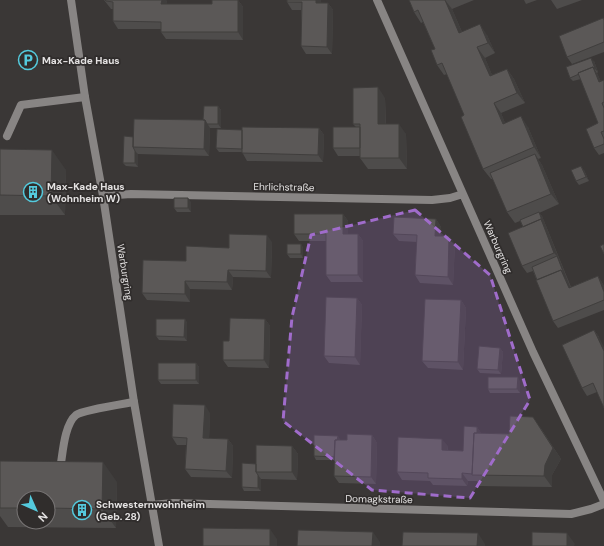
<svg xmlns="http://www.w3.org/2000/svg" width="604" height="546" viewBox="0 0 604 546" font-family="'DM Sans',sans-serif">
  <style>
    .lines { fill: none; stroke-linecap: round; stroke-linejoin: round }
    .lane { stroke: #888584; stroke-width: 8 }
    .street { stroke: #888584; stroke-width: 8 }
    .wall { fill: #4e4c4b; fill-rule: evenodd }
    .shaded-wall { fill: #403e3d }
    .building { fill: #5b5857; stroke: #403e3d }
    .marked { fill: #a06ccb; fill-opacity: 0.2; stroke: #a06ccb; stroke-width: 3; stroke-dasharray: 8 5; stroke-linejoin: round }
    .labels { text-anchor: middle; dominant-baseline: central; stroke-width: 3.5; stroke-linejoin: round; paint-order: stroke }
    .poi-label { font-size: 10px; font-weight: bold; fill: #e4e2e2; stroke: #302d2c; text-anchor: start }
    .street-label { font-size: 10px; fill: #e4e2e2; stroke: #302d2c }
  </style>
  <rect width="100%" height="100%" fill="#3a3736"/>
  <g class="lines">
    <!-- lane -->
    <path class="lane" d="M7,136L21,105L85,97
      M61,463C63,450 65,424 76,415C83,410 123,404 134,402"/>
    <!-- street -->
    <path class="street" d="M71,0L85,97L103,196L134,402L159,546
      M377,0L533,352L604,501
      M103,196L131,194L432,200L450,198L463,194
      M152,505L173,503L571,514L591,509L604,504"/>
  </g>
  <!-- wall -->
  <path class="wall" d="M104,0H166L167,2V4H212V0H238L243,7V40L166,39L161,32V29H118L113,21V9H111Z
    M409,0H474L452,9L462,32L487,35L495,53L485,58L492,75L507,69L514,79L525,103L501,113L505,123L528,127L541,158L538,159L542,165L559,204L539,213L542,216L571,287L598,276L604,286V310L558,328L553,321L533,271L527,273L522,266L523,227L520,221L515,223L507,212L493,179H491L483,169L464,115L447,74L444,75L437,65L435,49L423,22L421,23L414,12Z
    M524,0H537L526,4Z
    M551,0H582L557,9Z
    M287,2L328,3L333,10L332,54H306L301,46V10H292Z
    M603,18L604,19V52L572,64L567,57Z
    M594,61L598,72L597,73L601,82L604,80V153L599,155L594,148L598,123L581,79L573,81L570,78Z
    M385,98L386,124L406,134L407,169H368L360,158V156H338L333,148L356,127L353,124Z
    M218,106L221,110V128H210L209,156L138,154V167L126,166L123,163L133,137L203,120Z
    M319,128L324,135L323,162L247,161L242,152H219L216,148L242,130Z
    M0,149L66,170L65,215H0Z
    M584,170L589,181L579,185L576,181Z
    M191,202V212H177L174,208Z
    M343,214L348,221V234H358L363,241V282H331L326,275V241H299L294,234Z
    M436,219L441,227V236H449L455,244L453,285L420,283L415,275L417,242L399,241L393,234Z
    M272,242L271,278L233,277L232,290L190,289V302L147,300L142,293L186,261L229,248Z
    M301,244L303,248V258H290L287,254Z
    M357,298L362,305L360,365L329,363L324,356Z
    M461,300L466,308L463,370L428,368L422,361Z
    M185,319L187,323V341L159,340L156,336Z
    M265,319L270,326L269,368L228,367L223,360L229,341Z
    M594,330L599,337L597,392L587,396L582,388Z
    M500,348L503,352L501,374L480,373L477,369Z
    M196,363L199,367V384H161L158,380Z
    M520,381V393H490L488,389Z
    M210,413L209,438L228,439L233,446L232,478L191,477L185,469L186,445H177L172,437Z
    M477,427L481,433L509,434L540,427L561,459L552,475V487L480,486L477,481H468L467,486L433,485L430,481L402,480L397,472L448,446V450L463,451Z
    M372,435L377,443L376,484L339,483L334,476V460H316L314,456L340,439V440H347Z
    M292,446L298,454L297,480L261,479V491H244L242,487L256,464Z
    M0,461L117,482L116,528L8,527L0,516ZM24,498H48V522H24Z"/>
  <!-- shaded-wall -->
  <path class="shaded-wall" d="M162,0H166L167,2V11L161,4Z
    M238,0L243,7V40L238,32Z
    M316,0H321V10L316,3Z
    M445,0L452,9L467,44L459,33Z
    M328,3L333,10L332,54L327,47Z
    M480,24L487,35L495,53L488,43Z
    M477,47L485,58L497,87L490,76Z
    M591,58L594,61L598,72L595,69Z
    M593,67L598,75L604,89L599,82Z
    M507,69L514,79L525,103L517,93Z
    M378,87L385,98L386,134L378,124Z
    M494,103L501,113L510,135L503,124Z
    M218,106L221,110V128L218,124Z
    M521,116L528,127L541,158L534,147Z
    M205,120L210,128L209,156L204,149Z
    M399,124L406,134L407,169L399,158Z
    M319,128L324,135L323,162L318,155Z
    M52,150L66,170L65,215L51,196Z
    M135,151L138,154V167L135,163Z
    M535,154L542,165L559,204L551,194Z
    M581,166L584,170L589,181L586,177Z
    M188,198L191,202V212L188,208Z
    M539,212L542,216L574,296L569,288L561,270L557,256L554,253L541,219Z
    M343,214L348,221V241L343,234Z
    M436,219L441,227V243L435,236Z
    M358,234L363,241V282L358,275Z
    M267,235L272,242L271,278L266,271Z
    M449,236L455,244L453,285L448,277Z
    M301,244L303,248V258L301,254Z
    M228,270L233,277L232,290L227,282Z
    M598,276L603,284L604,286V292Z
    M185,281L190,289V302L185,294Z
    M357,298L362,305L360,365L355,357Z
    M461,300L466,308L463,370L458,362Z
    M185,319L187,323V341L184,337Z
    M265,319L270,326L269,368L264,360Z
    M594,330L599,337L604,347V351Z
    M500,348L503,352L501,374L498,370Z
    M196,363L199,367V384L196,380Z
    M518,377L520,381V393L517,389Z
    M205,405L210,413L209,446L203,438Z
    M533,417L561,459L552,475V487L544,476Z
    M477,427L482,434L476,475Z
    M372,435L377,443L376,484L371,477Z
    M338,436L340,439V461L337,457Z
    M228,439L233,446L232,478L226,471Z
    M442,439L448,446L447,457L442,450Z
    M292,446L298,454L297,480L292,472Z
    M103,462L117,482L116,528L102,509Z
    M462,473L468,481L467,486L462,479Z
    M258,475L261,479V491L258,488Z
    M270,529L277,539V546H270Z
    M373,532L380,542V546H372Z
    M478,533L485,544V546H477Z
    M567,533L575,544L574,546H567Z"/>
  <!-- building -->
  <path class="building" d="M105,0H162L161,4H212V0H238V32H161V22L113,21V2L106,1Z
    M287,0H316V3H328L327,47L301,46L302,2H287Z
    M409,0H445L459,33L480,24L488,43L477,47L490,76L507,69L517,93L494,103L503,124L521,116L534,147L483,169L461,117L464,115L442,63L437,65L431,50L435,49L418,10L414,12Z
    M603,18L604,20V42L567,57L559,36Z
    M591,58L595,69H594L593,67L578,73L579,74L570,78L566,67Z
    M593,67L599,82L604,80V102L602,103L604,108V131L601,132L604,139V144L594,148L586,129L598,123L578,73Z
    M378,87V124H399V158H360V124H353V88Z
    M204,106H218V124H207L205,120H203Z
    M134,119L205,120L204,149L133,147Z
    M242,127L319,128L318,155L242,153Z
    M333,127H360V148H333Z
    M217,129L242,130V149L216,148Z
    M124,136L133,137V147L135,151V163H123Z
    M0,149L52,150L51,196L0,195Z
    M535,154L551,194L507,212L490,173Z
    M581,166L586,177L576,181L571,170Z
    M174,198H188V208H174Z
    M539,212L543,223L541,219L523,227L520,220Z
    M294,214H343V234H358V275H326V234H294Z
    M394,217L436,219L435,236H449L448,277L415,275L417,235L393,234Z
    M541,219L554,253L522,266L508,233Z
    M229,234L267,235L266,271L228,270L227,282L185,281V294L142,293L143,260L186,261V246L229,248Z
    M287,244H301V254H287Z
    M604,244V254L600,246Z
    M557,256L564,274L561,270L537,280L532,267Z
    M561,270L569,288L598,276L604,292V300L553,321L536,280Z
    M326,297L357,298L355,357L324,356Z
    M425,299L461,300L458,362L422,361Z
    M230,318L265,319L264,360H223V341H229Z
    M156,319H185L184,337L156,336Z
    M594,330L604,351V408L593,383L582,388L562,345Z
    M479,346L500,348L498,370L477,369Z
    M158,363H196V380H158Z
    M488,377H518L517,389H488Z
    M173,404L205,405L203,438L228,439L226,471L185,469L187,438L172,437Z
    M510,416L533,417L553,448L545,465L544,476L472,475L474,433L509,434Z
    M464,426L477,427V433H474L472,474L462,473V479L428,478V473L397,472L398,437L442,439V450L463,451Z
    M347,434L372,435L371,477L334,476L335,440H347Z
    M314,435L338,436L337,440H335L334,457L314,456Z
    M256,445L292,446V472H256Z
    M0,461L103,462L102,509L48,508V498H24V508H0Z
    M242,463L256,464V472L258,475V488L242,487Z
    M203,528L270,529V546H203Z
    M298,530L373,532L372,546H297Z
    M403,532L478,533L477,546H402Z
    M532,532L567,533V546H532Z"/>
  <!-- marked area -->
  <path class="marked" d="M415,210L490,275L530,400L470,498L372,490L283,421L292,317L311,235Z"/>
  <!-- icons -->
  <defs>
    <g id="parking-ring" transform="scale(1)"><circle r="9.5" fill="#302d2c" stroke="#54cadd" stroke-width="1.5"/><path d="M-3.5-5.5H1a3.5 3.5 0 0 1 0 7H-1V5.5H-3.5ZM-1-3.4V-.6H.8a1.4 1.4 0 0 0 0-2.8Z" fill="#54cadd"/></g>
    <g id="building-ring" transform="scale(1)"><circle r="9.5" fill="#302d2c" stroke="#54cadd" stroke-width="1.5"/><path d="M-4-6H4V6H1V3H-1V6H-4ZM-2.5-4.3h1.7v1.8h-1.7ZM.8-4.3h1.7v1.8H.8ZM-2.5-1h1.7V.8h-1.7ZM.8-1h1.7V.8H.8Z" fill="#54cadd"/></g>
  </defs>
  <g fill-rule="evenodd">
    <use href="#parking-ring" x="28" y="60"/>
    <use href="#building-ring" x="33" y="192"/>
    <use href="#building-ring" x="82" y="510"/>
  </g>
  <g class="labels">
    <!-- poi labels -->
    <g class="poi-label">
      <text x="42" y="60">Max-Kade Haus</text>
      <text x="47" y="186">Max-Kade Haus<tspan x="47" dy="12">(Wohnheim W)</tspan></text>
      <text x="96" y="504">Schwesternwohnheim<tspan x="96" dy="12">(Geb. 28)</tspan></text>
    </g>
    <!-- street labels -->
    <g class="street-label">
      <text transform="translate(284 187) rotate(1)">Ehrlichstraße</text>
      <text transform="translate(498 247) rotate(66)">Warburgring</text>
      <text transform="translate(125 272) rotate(81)">Warburgring</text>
      <text transform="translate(379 499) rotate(1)">Domagkstraße</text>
    </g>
  </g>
  <!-- north arrow -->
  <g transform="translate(36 510) rotate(135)"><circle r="19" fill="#302d2c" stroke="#787575"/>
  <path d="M0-3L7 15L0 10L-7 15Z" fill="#54cadd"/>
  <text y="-6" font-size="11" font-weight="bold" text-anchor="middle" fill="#e4e2e2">N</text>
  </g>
</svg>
